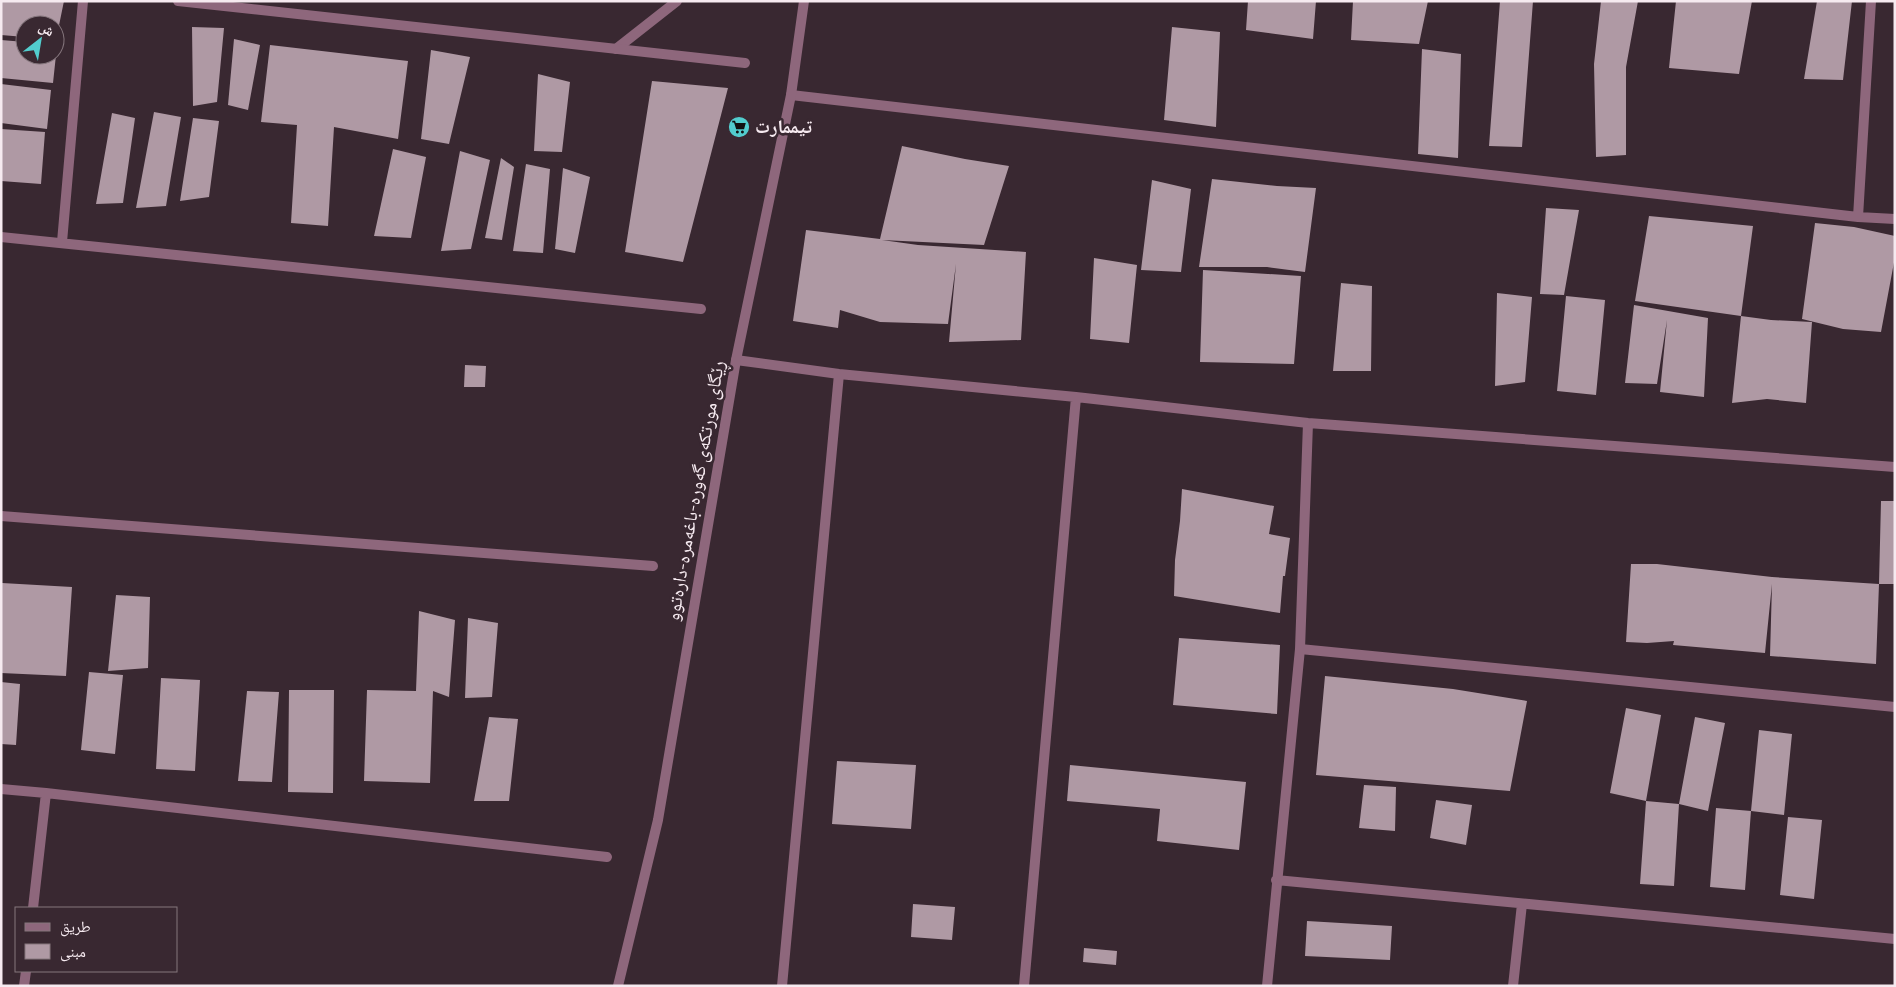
<svg xmlns="http://www.w3.org/2000/svg" width="1896" height="987" viewBox="0 0 1896 987" font-family="'Sofia Sans Condensed','Noto Naskh Arabic',sans-serif">
  <style>
    .building { fill: #af99a4 }
    .lines { fill: none; stroke-linecap: round; stroke-linejoin: round }
    .service { stroke: #8e677c; stroke-width: 10 }
    .minor { stroke: #8e677c; stroke-width: 10 }
    .tertiary { stroke: #8e677c; stroke-width: 10 }
    .labels { text-anchor: middle; dominant-baseline: central; stroke-width: 5; stroke-linejoin: round; paint-order: stroke }
    .poi-label { font-size: 19px; font-weight: bold; fill: #f6eaf0; stroke: #392831; text-anchor: start }
    .street-label { font-size: 19px; fill: #f6eaf0; stroke: #392831 }
  </style>
  <rect width="100%" height="100%" fill="#392831"/>
  <!-- building -->
  <path class="building" d="M1,1H64L56,40L55,25H25V37L1,35Z
    M1248,1H1316L1313,39L1246,30Z
    M1353,1H1428L1419,44L1351,40Z
    M1500,1H1533L1522,147L1489,146Z
    M1601,1H1638L1626,67V155L1596,157L1594,64Z
    M1676,1H1752L1739,74L1669,68Z
    M1817,1H1852L1843,80L1804,79Z
    M192,27L224,28L217,102L193,106Z
    M1172,27L1220,32L1216,127L1164,120Z
    M234,39L260,45L248,110L228,105Z
    M1,40L25,42V55H56L53,83L1,78Z
    M270,45L408,61L398,139L334,127L328,226L291,223L297,125L261,122Z
    M1422,49L1461,54L1458,158L1418,154Z
    M431,50L470,57L449,144L421,139Z
    M538,74L570,82L562,152L534,151Z
    M652,81L728,88L683,262L625,252Z
    M1,84L51,90L47,129L1,123Z
    M154,112L181,117L166,206L136,208Z
    M112,113L135,118L123,203L96,204Z
    M193,118L219,121L209,197L180,201Z
    M1,129L45,132L41,184L1,181Z
    M902,146L965,159L1009,166L984,245L882,240L918,245L1026,252L1021,340L949,342L956,264L948,324L880,322L840,310L838,328L793,321L806,230L880,239Z
    M393,149L426,157L411,238L374,236Z
    M460,151L490,160L471,249L441,251Z
    M501,158L514,167L502,240L485,238Z
    M526,164L550,169L543,253L513,251Z
    M563,168L590,177L575,253L555,249Z
    M1212,179L1277,186L1316,188L1305,272L1267,267H1199Z
    M1152,180L1191,189L1181,272L1141,270Z
    M1546,208L1579,210L1564,295L1540,294Z
    M1649,216L1753,226L1741,316L1635,301Z
    M1815,223L1854,227L1895,236V257L1881,332L1843,329L1802,319Z
    M1094,258L1137,265L1129,343L1090,339Z
    M1203,270L1301,276L1294,364L1200,362Z
    M1341,283L1372,286L1371,371H1333Z
    M1497,293L1532,297L1525,382L1495,386Z
    M1566,296L1605,300L1596,395L1557,391Z
    M1634,305L1708,318L1704,397L1660,392L1667,320L1657,384L1625,383Z
    M1741,316L1771,320L1812,322L1806,403L1767,399L1732,403Z
    M465,365L486,366L485,387H464Z
    M1182,489L1274,506L1269,534L1290,538L1285,576H1283L1280,613L1174,596L1175,560L1180,521Z
    M1881,501H1895V584H1879L1876,664L1770,656L1772,584L1765,653L1673,645L1674,641L1647,643L1626,642L1631,564H1657L1772,577L1879,584Z
    M2,583L72,587L66,676L1,673Z
    M116,595L150,597L148,668L108,671Z
    M419,611L455,620L449,697L433,691L430,783L364,781L367,690L416,691Z
    M468,618L498,623L492,697L465,698Z
    M1179,638L1280,645L1277,714L1173,705Z
    M89,672L123,675L115,754L81,750Z
    M1325,676L1453,689L1527,701L1510,791L1316,775Z
    M161,678L200,680L195,771L156,769Z
    M1,682L20,684L16,745L1,744Z
    M289,690H334L333,793L288,792Z
    M247,691L279,692L272,782L238,781Z
    M1626,708L1661,715L1646,801L1610,793Z
    M489,717L518,719L509,801H474Z
    M1695,717L1725,723L1708,811L1679,804L1674,886L1640,884L1646,801L1679,804Z
    M1759,730L1792,734L1784,815L1751,811Z
    M837,761L916,765L911,829L832,824Z
    M1070,765L1246,782L1239,850L1157,841L1160,809L1067,801Z
    M1364,785L1396,787L1395,831L1359,828Z
    M1436,800L1472,805L1466,845L1430,838Z
    M1716,808L1751,811L1745,890L1710,887Z
    M1788,817L1822,820L1814,899L1780,895Z
    M913,904L955,907L952,940L911,937Z
    M1307,921L1392,926L1390,960L1305,956Z
    M1084,948L1117,951L1116,965L1083,962Z"/>
  <g class="lines">
    <!-- service -->
    <path class="service" d="M616,49L677,1"/>
    <!-- minor -->
    <path class="minor" d="M178,1L745,63
      M791,95L1858,217L1895,219
      M1858,217L1871,1
      M1,237L701,309
      M62,242L83,1
      M736,360L839,374L1076,397L1308,423L1895,467
      M1,516L653,566
      M1300,649L1895,707
      M1,789L46,793L607,857
      M1276,880L1895,939
      M33,908L46,793
      M24,986L26,971
      M782,986L839,374
      M1024,986L1076,397
      M1267,986L1300,649L1308,423
      M1513,986L1522,904"/>
    <!-- tertiary -->
    <path class="tertiary" d="M618,986L658,820L736,360L791,95L804,1"/>
  </g>
  <!-- icons -->
  <defs>
    <g id="supermarket-disc" transform="scale(1.125)"><circle r="9.5" fill="#52cdce" stroke="#392831"/><path d="M-6-5.5h2.5l.6 2H6L4.5 2H-2.5L-4.4-4H-6ZM-1.5 3.2a1.3 1.3 0 1 0 .1 0ZM3 3.2a1.3 1.3 0 1 0 .1 0Z" fill="#111"/></g>
  </defs>
  <g fill-rule="evenodd">
    <use href="#supermarket-disc" x="739" y="127"/>
  </g>
  <g class="labels">
    <!-- poi labels -->
    <g class="poi-label">
      <text x="755" y="127">تیممارت</text>
    </g>
    <!-- street labels -->
    <g class="street-label">
      <text transform="translate(696 491) rotate(-80)">ڕێگای مورتکەی گەورە-باغەمرە-دارەتوو</text>
    </g>
  </g>
  <!-- border -->
  <rect width="1896" height="987" fill="none" stroke="#f6eaf0" stroke-width="5"/>
  <!-- legend -->
  <rect x="15" y="907" width="162" height="65" fill="#392831" stroke="#85767d"/>
  <rect x="25" y="923" width="25" height="8" fill="#8e677c" stroke="#85767d"/>
  <text x="60" y="932" font-size="15" fill="#f6eaf0">طريق</text>
  <rect x="25" y="944" width="25" height="15" fill="#af99a4" stroke="#85767d"/>
  <text x="60" y="957" font-size="15" fill="#f6eaf0">مبنى</text>
  <!-- north arrow -->
  <g transform="translate(40 40) rotate(31)"><circle r="24" fill="#392831" stroke="#85767d"/>
  <path d="M0-4L9 19L0 12L-9 19Z" fill="#52cdce"/>
  <text y="-8" font-size="14" font-weight="bold" text-anchor="middle" fill="#f6eaf0">ش</text>
  </g>
</svg>
